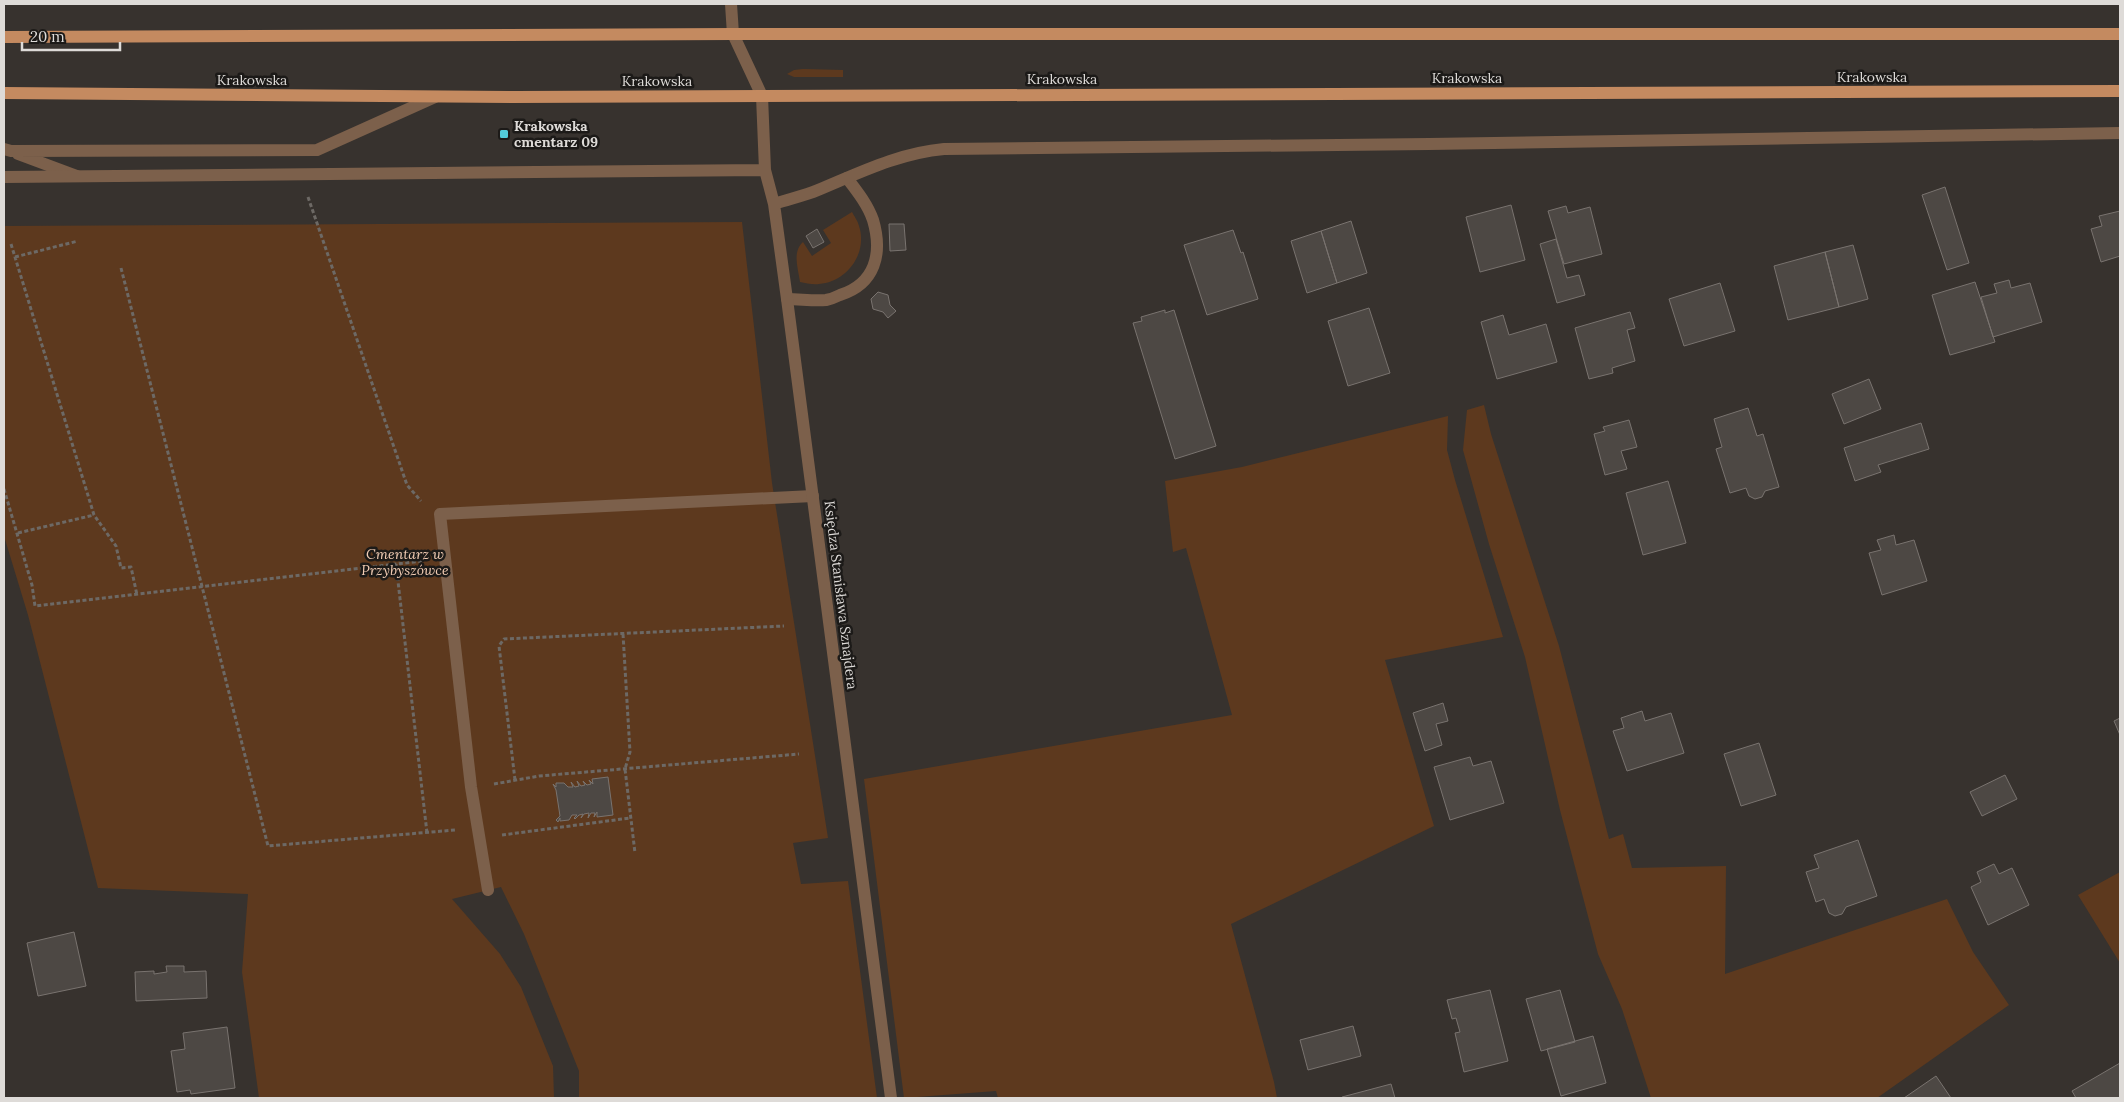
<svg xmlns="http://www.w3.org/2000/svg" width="2124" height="1102" viewBox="0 0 2124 1102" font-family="Lora,serif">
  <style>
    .green { fill: #5d391e }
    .building { fill: #4d4844; stroke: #79736f }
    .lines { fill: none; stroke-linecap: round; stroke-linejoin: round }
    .path { stroke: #6d6965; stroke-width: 3; stroke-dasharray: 4 2.5; stroke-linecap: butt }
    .service { stroke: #7c604b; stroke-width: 12 }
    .pedestrian { stroke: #7c604b; stroke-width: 12 }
    .minor { stroke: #7c604b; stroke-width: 12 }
    .primary { stroke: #c48a60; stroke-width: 12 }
    .poi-dot { fill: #52cbd9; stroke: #1c1a18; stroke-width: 2 }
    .labels { text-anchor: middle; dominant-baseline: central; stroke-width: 5; stroke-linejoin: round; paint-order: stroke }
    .street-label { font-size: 14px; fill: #dedbd8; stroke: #1c1a18 }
    .poi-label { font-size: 14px; font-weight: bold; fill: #dedbd8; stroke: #1c1a18; text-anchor: start }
    .park-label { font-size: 14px; font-style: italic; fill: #f3cdb4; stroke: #1c1a18 }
  </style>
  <rect width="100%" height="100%" fill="#37322e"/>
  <!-- green -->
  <path class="green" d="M803,69L843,70V77H794L787,74L794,70Z
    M852,212C854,216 858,221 859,226C868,253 847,282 819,284C813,285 806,283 800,282C798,268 792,252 803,242L812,256L831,243L823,230Z
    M742,222L772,483L828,838L793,843L801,884L848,881L877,1098H579V1071L524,934L501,887L452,899L500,954L521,987L553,1066L554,1098H259L242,972L248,894L98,888L28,615L4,536V226Z
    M1484,405L1491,434L1559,646L1609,839L1623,834L1632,868L1726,866L1725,974L1947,899L1973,952L2009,1005L1877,1098H1651L1622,1009L1598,954L1560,810L1525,657L1489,544L1463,450L1467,410Z
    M1448,416L1447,450L1455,480L1503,637L1385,660L1434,826L1231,924L1274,1082L1277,1098H998L996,1091L904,1098L864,779L1232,715L1186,548L1173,552L1165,481L1242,467Z
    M2120,872V963L2078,895Z"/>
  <!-- building -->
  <path class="building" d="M1945,187L1969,263L1947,270L1922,195Z
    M1511,205L1525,260L1480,272L1466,217Z
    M1566,206L1568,213L1590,207L1602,254L1564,264L1548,211Z
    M2120,211V256L2101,262L2091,229L2102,226L2099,216Z
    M1351,221L1367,273L1337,283L1321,231Z
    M889,224H904L906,250L890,251Z
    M817,229L824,242L813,248L806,236Z
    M1233,230L1241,253L1243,252L1258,299L1207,315L1184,245Z
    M1321,231L1337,283L1307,293L1291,241Z
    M1556,239L1567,278L1579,275L1585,295L1557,303L1540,244Z
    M1853,245L1868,299L1839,307L1825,252Z
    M1825,252L1839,307L1788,320L1774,266Z
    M2009,280L2011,288L2030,283L2042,322L1993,337L1981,297L1997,293L1994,284Z
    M1975,282L1995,342L1950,355L1932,295Z
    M1720,283L1735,331L1684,346L1669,299Z
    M878,292L888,295L890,305L896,311L888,318L883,312L873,309L871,299Z
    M1369,308L1390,373L1348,386L1328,321Z
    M1165,310V313L1174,310L1216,446L1175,459L1133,323L1142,321L1141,317Z
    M1630,312L1635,328L1627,330L1635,361L1612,368L1613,373L1589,379L1575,328Z
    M1503,315L1509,335L1546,324L1557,362L1497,379L1481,322Z
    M1869,379L1881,409L1844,424L1832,394Z
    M1748,408L1757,436L1763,434L1779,487L1765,491L1762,497L1755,499L1749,496L1746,488L1730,493L1716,449L1722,447L1714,419Z
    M1629,420L1637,447L1621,451L1627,469L1605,475L1594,434L1605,431L1603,427Z
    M1921,423L1929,449L1878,465L1881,472L1855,481L1844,448Z
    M1668,481L1686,543L1643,555L1626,493Z
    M1894,535L1896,545L1914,540L1927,581L1882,595L1869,553L1881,550L1877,540Z
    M1443,703L1448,721L1436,724L1442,745L1425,751L1413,713Z
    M1642,711L1645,721L1671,713L1684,753L1627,771L1613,731L1624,728L1621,718Z
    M2120,718V735L2114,721Z
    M1759,743L1776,795L1741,806L1724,754Z
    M1470,757L1473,766L1491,761L1504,803L1450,820L1434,767Z
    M2005,775L2017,799L1982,816L1970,792Z
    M608,777L613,815L597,817V812L594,817L595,813H591L588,818L589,813L584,814L581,818L583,814L579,815L575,819L574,818L577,815H572L569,820L560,821V818L558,822L556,820L560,816L556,790L553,784L556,787V783H564L568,787H573L571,782L575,787L579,786L577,781L581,786L585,785L583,781L587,785L591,784L589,780L593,784L592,779Z
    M1858,840L1877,896L1846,907L1842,914L1835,916L1829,913L1824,899L1816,902L1806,872L1819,868L1814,855Z
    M1994,864L1999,874L2012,868L2029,905L1988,925L1971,887L1981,882L1977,872Z
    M74,932L86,986L38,996L27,943Z
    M166,966H184V972L206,971L207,998L136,1001L135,972L154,971V974L167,972Z
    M1490,990L1508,1061L1464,1072L1455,1033L1460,1032L1456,1018L1452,1019L1447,1000Z
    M1560,990L1575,1042L1541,1051L1526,999Z
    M1353,1026L1361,1056L1308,1070L1300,1040Z
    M227,1027L235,1088L191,1094L190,1090L177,1092L171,1051L185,1049L183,1033Z
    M1593,1036L1606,1083L1561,1096L1547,1049Z
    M2120,1063V1098H2076L2072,1091Z
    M1936,1076L1951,1098H1904Z
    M1391,1084L1395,1098H1342V1097Z"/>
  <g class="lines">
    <!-- path -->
    <path class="path" d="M308,197L407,485L421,501
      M11,244L94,515L116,546L121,568L131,567L137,595
      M15,257L78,241
      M121,268L268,846L455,830
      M4,489L32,585L35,606L422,561
      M18,533L94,515
      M396,564L427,833
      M623,634L630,752L625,769L635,853
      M515,780L499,646L504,639L784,626
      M494,784L539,776L799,754
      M502,835L630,818"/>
    <!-- service -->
    <path class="service" d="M4,149L11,151L317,150L435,97
      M18,154L77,176
      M787,299C800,299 813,301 826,300C831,299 836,297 840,295C875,284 883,254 873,220C868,205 857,191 847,178"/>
    <!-- pedestrian -->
    <path class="pedestrian" d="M488,890L471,787L440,514L813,496"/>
    <!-- minor -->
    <path class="minor" d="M731,4L733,34L762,96L765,170L774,204L787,299L891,1098
      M4,177L765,170
      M774,204C788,199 804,196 818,190C859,173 899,153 944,149L1429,144L2120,133"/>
    <!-- primary -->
    <path class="primary" d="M4,37L733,34H2120
      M4,93L515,97L2120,91"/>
  </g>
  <!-- markers -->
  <rect class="poi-dot" x="499" y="129" width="10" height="10" rx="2.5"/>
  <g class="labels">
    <!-- street labels -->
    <g class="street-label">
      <text x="1872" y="77">Krakowska</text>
      <text x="1467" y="78">Krakowska</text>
      <text x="1062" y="79">Krakowska</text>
      <text x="252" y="80">Krakowska</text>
      <text x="657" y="81">Krakowska</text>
      <text transform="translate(841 595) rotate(83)">Księdza Stanisława Sznajdera</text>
    </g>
    <!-- poi labels -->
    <g class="poi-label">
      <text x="514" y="126">Krakowska<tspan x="514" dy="16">cmentarz 09</tspan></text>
    </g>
    <!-- park labels -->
    <g class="park-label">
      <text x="405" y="554">Cmentarz w<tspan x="405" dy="16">Przybyszówce</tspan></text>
    </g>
  </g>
  <!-- border -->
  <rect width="2124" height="1102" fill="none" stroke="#dedbd8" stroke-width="10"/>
  <!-- scale -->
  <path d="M22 42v8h98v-8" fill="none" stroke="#dedbd8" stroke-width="2.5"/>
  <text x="30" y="42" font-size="15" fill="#dedbd8" stroke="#1c1a18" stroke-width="4" paint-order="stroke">20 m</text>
</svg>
